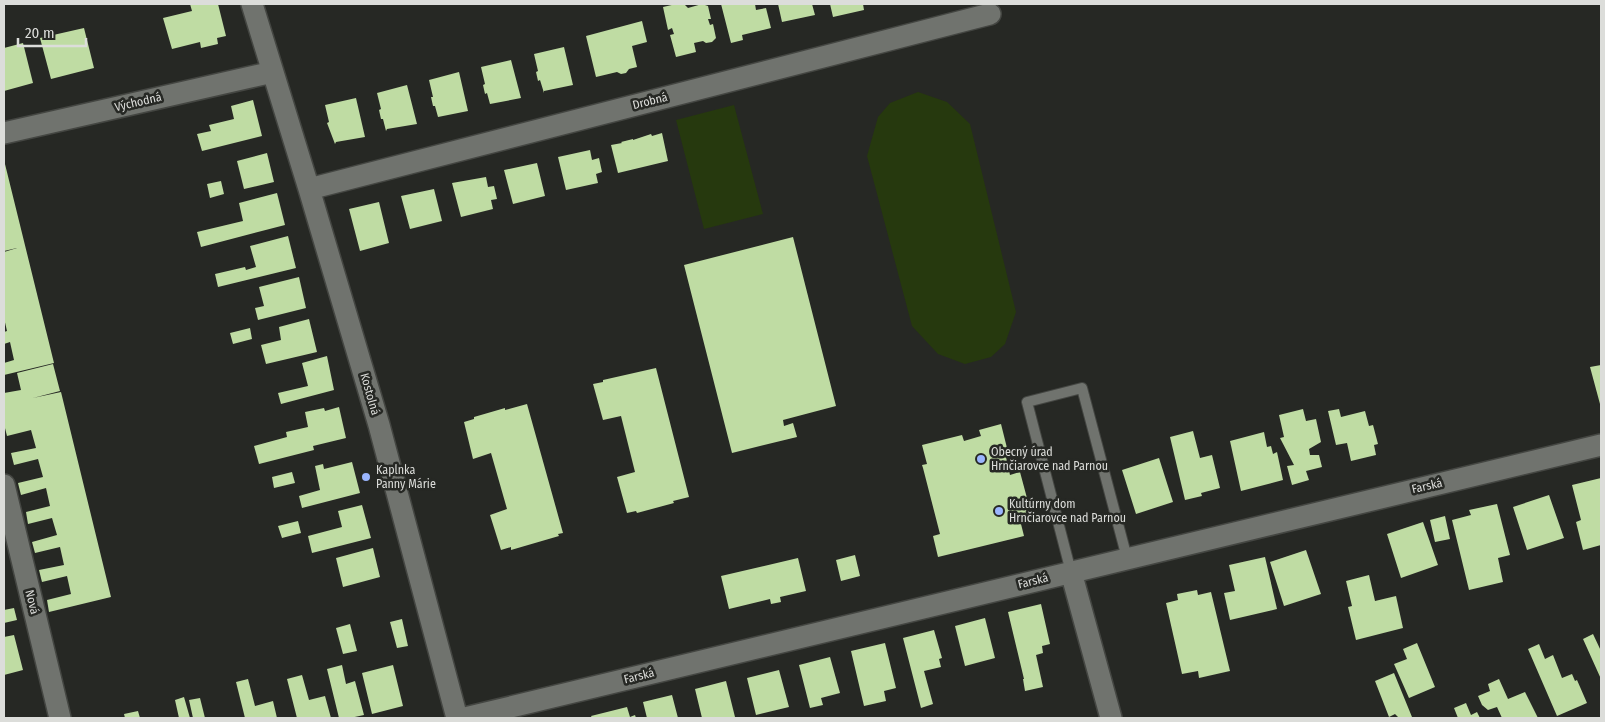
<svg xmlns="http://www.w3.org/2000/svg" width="1605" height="722" viewBox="0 0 1605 722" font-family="'Fira Sans Condensed',sans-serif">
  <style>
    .green { fill: #26390e }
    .building { fill: #bfdca3 }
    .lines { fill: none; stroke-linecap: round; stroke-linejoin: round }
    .lane-casing { stroke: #444642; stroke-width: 12 }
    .street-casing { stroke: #444642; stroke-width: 24 }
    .lane { stroke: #70736e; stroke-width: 10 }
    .street { stroke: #70736e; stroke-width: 21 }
    .poi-dot { fill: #9ab5fd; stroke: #262824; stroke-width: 2 }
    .labels { text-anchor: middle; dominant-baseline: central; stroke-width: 5; stroke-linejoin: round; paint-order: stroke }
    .street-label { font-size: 12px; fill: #dcddda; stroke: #262824 }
    .poi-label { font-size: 12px; fill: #dcddda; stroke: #262824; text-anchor: start }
  </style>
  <rect width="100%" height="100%" fill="#262824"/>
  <!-- green -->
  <path class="green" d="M918,92L947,102L970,124L1016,312L1005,344L991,357L965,364L938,354L912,326L867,156L878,117L890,103Z
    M734,105L763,214L704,229L676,120Z"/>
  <!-- building -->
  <path class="building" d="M190,4H218L226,36L217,38L218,44L201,48L200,42L172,49L163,18L192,11Z
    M676,4H684L688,8L702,4L708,6L711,19H708L710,25L713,24L716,38L712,42L706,43L703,41L694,43L696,52L676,57L670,35L674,34L672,28L668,30L663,7Z
    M721,4H755L756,10L766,8L771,28L742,35L743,40L731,43Z
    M778,4H812L815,15L782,22Z
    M830,4H863L864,10L833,17Z
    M642,21L647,42L632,46L637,67L629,69L626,73L621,74L617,72L596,77L586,36Z
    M84,28L94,68L51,79L40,38Z
    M23,43L33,83L4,91V48Z
    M564,47L573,85L544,91V93L540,80L538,81L536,72L538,71L534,54Z
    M511,60L521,98L490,104L487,93L485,94L483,85L485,84L481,67Z
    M459,72L468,111L438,117L435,106H433L431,97H433L429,80Z
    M407,85L417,124L387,129L386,131L383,119H381L379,110L381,109L377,93Z
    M356,98L365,137L336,142L335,144L327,123L329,122L325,105Z
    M253,100L262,136L202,151L197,134L211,131L209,125L234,119L231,106Z
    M662,133L668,161L618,173L611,145L622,143L621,142L633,139V140L651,134L652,136Z
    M590,150L592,160L599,158L602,172L596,174L598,183L566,190L558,157Z
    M267,153L274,182L244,189L237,161Z
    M4,160L54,363L4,375V363L14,360L10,342L4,344V332L7,331L4,318V252L17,248L4,251Z
    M537,163L545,196L513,204L504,170Z
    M486,177L488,187L494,186L497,199L491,200L493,209L461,217L452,183Z
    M221,181L224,194L210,198L207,184Z
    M434,189L442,221L410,229L401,196Z
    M277,193L285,225L201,247L197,232L243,221L239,203Z
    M379,202L389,243L360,251L349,209Z
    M288,236L296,268L218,287L215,274L245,267L246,270L256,267L250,246Z
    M793,237L836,406L783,420L784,426L793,423L797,437L732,453L684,265Z
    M299,277L306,308L258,320L255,308L264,306L259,287Z
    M309,319L317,352L266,364L261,345L281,340L279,327Z
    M250,328L252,339L233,344L230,333Z
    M327,356L334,390L281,404L278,393L308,386L302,363Z
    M53,364L60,391L33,398L61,392L111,597L49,612L47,600L71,594L67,576L42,582L39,570L64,565L60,547L35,553L32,542L57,535L52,518L28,524L26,512L50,506L46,488L21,495L18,483L43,477L38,459L14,465L11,453L36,448L31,430L7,436L4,424V393L21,390L17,373Z
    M1601,365V404H1600L1590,367Z
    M656,368L689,497L673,501L674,503L637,513L636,511L627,513L617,477L635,472L621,416L603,420L593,384L603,382V380Z
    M527,404L563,533L558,534L559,536L511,550V547L501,550L490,515L507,509L491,453L473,459L464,422L474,419V417L505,408V410Z
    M339,407L346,438L313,446L314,450L259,464L254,446L287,437L286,432L308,427L305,412L324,408L325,411Z
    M1303,409L1306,421L1316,419L1321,442L1309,449L1310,455H1319L1322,467L1306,471L1309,480L1292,485L1287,466L1294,465L1280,438L1284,437L1279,415Z
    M1339,409L1341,417L1365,411L1369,426L1373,425L1378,444L1374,445L1376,455L1351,461L1347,443L1336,445L1328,411Z
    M1001,424L1009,456L1006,457L1010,475L1020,472L1031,513L1019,516L1024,536L938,557L933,536L940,534L923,468L922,465L927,464L922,445L962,435L964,441L981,436L979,430Z
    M1193,431L1200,458L1212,455L1220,488L1201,493L1202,496L1185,500L1170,437Z
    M1264,432L1267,447L1271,446L1273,454L1277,452L1283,480L1241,491L1230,441Z
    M1159,458L1173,502L1136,514L1122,470Z
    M352,462L360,493L302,508L299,496L320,490L315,466L323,464L324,469Z
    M292,472L295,483L274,488L272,477Z
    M1601,478V545L1583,550L1576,522L1581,520L1572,485Z
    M1549,495L1564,538L1527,550L1513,507Z
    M1497,504L1510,555L1498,558L1503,582L1469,590L1452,520L1471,515L1469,510Z
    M362,505L371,538L312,553L308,536L342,527L338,511Z
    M1445,516L1450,539L1435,542L1430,520Z
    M298,521L301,533L282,538L278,526Z
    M1423,522L1438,565L1401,578L1387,534Z
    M373,548L380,577L343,587L336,558Z
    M1306,550L1321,594L1284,606L1270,562Z
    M855,555L860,576L841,581L836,560Z
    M1265,557L1277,609L1230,620L1224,593L1235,591L1229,565Z
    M798,558L806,591L780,597L781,602L771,604L770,599L729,609L721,576Z
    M1369,575L1375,601L1396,596L1403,628L1356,640L1348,607L1352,606L1346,581Z
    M1197,590L1198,595L1211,592L1230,671L1199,678L1198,671L1182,674L1166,603L1178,600L1177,594Z
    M1041,604L1050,644L1042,646L1043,653L1036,655L1043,687L1025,691L1023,679H1024L1008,612Z
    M14,608L17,620L4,623V610Z
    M985,618L995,658L965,666L955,626Z
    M402,619L408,646L397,648L390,622Z
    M350,624L357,651L343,654L336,628Z
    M934,630L942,658L939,659L941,667L924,671L933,704L921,708L903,638Z
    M1593,634L1601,651V679L1583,639Z
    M14,635L23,670L4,675V637Z
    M885,643L896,688L884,691L886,701L864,706L851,651Z
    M1417,643L1435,687L1409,698L1394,664L1407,659L1403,649Z
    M1539,644L1545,659L1553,655L1562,678L1572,674L1575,681L1577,680L1587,703L1557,716L1528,649Z
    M830,657L840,693L821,698L823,705L810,708L799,665Z
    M342,665L346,684L355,681L364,715L350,718H339L327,669Z
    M393,665L403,706L372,714L362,673Z
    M779,670L789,707L756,715L747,678Z
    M1394,673L1412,717L1413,718H1399L1395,714L1389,717L1375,681Z
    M302,675L309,700L325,696L331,718H297L287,679Z
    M248,679L255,706L273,701L277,718H245L236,682Z
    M1499,679L1508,699L1525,692L1538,718H1502L1497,707L1488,710L1482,705L1478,696L1490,691L1488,684Z
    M726,681L735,717L702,718L695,689Z
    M672,695L678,718H647L643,702Z
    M184,697L190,718H179L175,700Z
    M200,698L205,718H193L189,700Z
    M1466,703L1471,715L1477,712L1480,718H1458L1454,708Z
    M627,707L630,717L635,715L636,718H592L591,716Z
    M138,711L140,718H125L124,714Z"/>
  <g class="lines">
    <!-- lane casing -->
    <g class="lane-casing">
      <path id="lane" d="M1071,572L1027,402L1082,388L1127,558"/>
    </g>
    <!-- street casing -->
    <g class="street-casing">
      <path id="street" d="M252,4L309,189L379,425L457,718
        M4,133L273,72
        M309,189L990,14
        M4,485L60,718
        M1071,572L1111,718
        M465,718L1601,445"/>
    </g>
    <!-- lane -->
    <use href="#lane" class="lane"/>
    <!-- street -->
    <use href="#street" class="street"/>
  </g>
  <!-- markers -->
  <g class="poi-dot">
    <circle cx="981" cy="459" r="5"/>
    <circle cx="366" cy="477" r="5"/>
    <circle cx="999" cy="511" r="5"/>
  </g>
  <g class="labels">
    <!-- street labels -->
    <g class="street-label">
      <text transform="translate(650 101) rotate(-14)">Drobná</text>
      <text transform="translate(138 102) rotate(-13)">Východná</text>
      <text transform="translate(370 394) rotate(74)">Kostolná</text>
      <text transform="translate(1427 486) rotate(-13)">Farská</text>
      <text transform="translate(1033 581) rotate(-14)">Farská</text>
      <text transform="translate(32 602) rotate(76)">Nová</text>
      <text transform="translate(639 676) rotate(-14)">Farská</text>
    </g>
    <!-- poi labels -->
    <g class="poi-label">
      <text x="991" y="452">Obecný úrad<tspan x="991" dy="14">Hrnčiarovce nad Parnou</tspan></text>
      <text x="376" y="470">Kaplnka<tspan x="376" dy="14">Panny Márie</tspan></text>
      <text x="1009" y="504">Kultúrny dom<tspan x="1009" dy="14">Hrnčiarovce nad Parnou</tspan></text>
    </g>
  </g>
  <!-- border -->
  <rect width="1605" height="722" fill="none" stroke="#dcddda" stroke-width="10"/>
  <!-- scale -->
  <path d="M18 38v8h68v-8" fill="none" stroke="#dcddda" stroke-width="2.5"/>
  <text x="25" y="38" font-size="15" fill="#dcddda" stroke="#262824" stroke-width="4" paint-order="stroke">20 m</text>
</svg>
